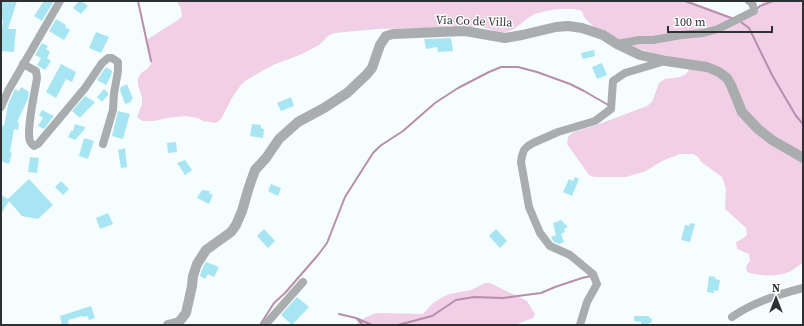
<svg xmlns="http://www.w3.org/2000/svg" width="804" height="326" viewBox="0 0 804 326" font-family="'Source Serif 4',serif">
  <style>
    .green { fill: #f1cfe6 }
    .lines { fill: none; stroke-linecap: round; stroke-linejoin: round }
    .stream { stroke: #b88eac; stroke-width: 2 }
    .building { fill: #a7e5f2 }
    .minor { stroke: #aaadae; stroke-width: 8 }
    .tertiary { stroke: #aaadae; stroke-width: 10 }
    .labels { text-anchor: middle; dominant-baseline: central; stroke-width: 3; stroke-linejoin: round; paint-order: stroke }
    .street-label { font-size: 12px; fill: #2e3132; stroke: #fff }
  </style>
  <rect width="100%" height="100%" fill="#f5fdff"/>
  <!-- green -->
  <path class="green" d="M177,1H689L737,19C752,19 758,15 763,1H803V263C798,265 794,270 789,272C778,277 758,276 747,272L746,266L750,261L749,254L737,249L736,242L742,239L747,235L746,228L725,209L726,189L722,177L701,162L698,157L693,154H680L662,161L646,171L626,177H594L589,175L567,144L568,137L573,132L594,126L647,106L652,102L659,83L665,79L680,77L686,74L690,68L667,57L637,48L594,27L584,17L582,11C571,6 544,10 533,15C524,20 516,30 506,32C497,33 489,28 481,27C477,26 473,27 469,27L378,29L334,33L328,36L319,45L302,54L273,65L245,81L241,85L233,96L221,119L216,123L203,121L198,118L185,116L167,118L154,121H142L137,117L142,104V97L138,85V78L141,73L147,69L151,64L147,45L148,39L178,20L182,16L181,9Z
    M485,283H490L527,301L535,314L533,318L515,325H356C361,319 370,315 377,313L423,314L433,303L441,298L450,294L471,290Z"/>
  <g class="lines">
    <!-- stream -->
    <path class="stream" d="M138,1L151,61
      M685,1L734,19
      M757,9L760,6L773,1
      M741,22L749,28L772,75L796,116L803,124
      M339,314L356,318L372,325
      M357,319L363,325
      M260,325L274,303L285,293L318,255L327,243L345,197L373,153L380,146L403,131L435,103L458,88L489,72L501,67H518L537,72L570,84L584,91L610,106
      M398,325L432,316L456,300L474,297L503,298L541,293L555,287L582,278L591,276"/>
  </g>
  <!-- building -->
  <path class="building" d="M1,1H17L8,29H16L14,52L1,51V40L3,20L1,19Z
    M44,1H54L42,21L34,16Z
    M79,1H81L88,6L81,14L73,8Z
    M56,19L66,25L65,27L70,30L64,40L49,31Z
    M96,32L109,37L101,53L89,48Z
    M451,38L453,51L438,52L437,47L426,49L424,39Z
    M42,43L48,46L46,49L50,52L47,58L51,61L45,70L37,65L41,58L35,55Z
    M594,50L595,56L583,59L581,53Z
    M602,63L607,75L597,79L592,67Z
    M61,64L76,72L72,82L66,79L56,98L46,92Z
    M106,67L112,71L111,76L106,85L97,80Z
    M127,84L133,99L131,100V102L125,104L120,90L121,87Z
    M21,87L29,92L28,99L17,122L19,123L18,130L14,129L10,152L12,153L9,164L1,161V131L2,125L4,126L8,105L10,100L15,89L19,91Z
    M104,89L108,93V95L102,102L97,97Z
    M85,96L95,102L90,108L88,109L80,118L72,111Z
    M291,97L294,106L281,111L277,103Z
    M42,110L54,116L44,129L38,126L43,118L39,115Z
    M118,111L130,114L123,139L112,136Z
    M75,124L85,127L84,130L75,140L68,137L71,131H73Z
    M252,124L261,125V128L264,129L263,138L250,136Z
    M84,138L94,141L88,159L79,156Z
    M176,142L177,152L168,153L167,143Z
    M125,148L127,167L121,168L118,150Z
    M30,157L39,158L37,173L28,172Z
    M185,160L192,170L185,175L177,163Z
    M575,177L579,179L572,196L563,192L569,179L573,181Z
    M29,179L53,205L38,219L22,216L9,201L1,214V195L8,199Z
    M61,181L69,189L63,195L55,187Z
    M271,184L281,188L278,196L268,191Z
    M202,190L210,191L209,193L213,195L209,204L197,198Z
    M108,213L113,224L100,229L96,218Z
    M561,220L568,227L564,229L565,232L561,234L564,242L559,244L554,242L551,237L556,235L553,223Z
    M690,223L695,224L690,242L681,240L685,225L689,226Z
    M264,229L275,241L268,248L257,236Z
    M496,229L507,241L500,248L489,236Z
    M206,262L219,267L214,277L208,274L205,279L200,276L203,267Z
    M709,276L716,277L715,279L720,280L718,291L714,290V293L707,292Z
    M297,297L309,307L292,325L281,315Z
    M91,306L95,318L89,320L88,316L83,317V316L68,320L69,325H62L60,316Z
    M634,316H649V318H652L651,323H649V325H641V322L634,321Z"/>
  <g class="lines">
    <!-- minor -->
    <path class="minor" d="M617,44L639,40H653L681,35L703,33L718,29L754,11V9L752,3L749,1
      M23,64L36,71L37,78C35,91 26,131 30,141C31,144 32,144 34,146L38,144L85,88L102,63L108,58H112L118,62V71L114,93L113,110L103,144
      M1,107L8,91L60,1
      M732,317C753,302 779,294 803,288
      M265,325L303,282
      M580,325L587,302L597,284L593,274L570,255L550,246L540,233L529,207L521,162L522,156L524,150L528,146L533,143L558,132L595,121L611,109L613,81L625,73L665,61"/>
    <!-- tertiary -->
    <path class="tertiary" d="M168,325L179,322L186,313L192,286L193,276L197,264L206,250L231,232L236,225L242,211L249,187L255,170L266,158L279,139L298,122L324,108L347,93L367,74L372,68L380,45L386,36L393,34L465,31L505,38L522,35L556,27L568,26L582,28L603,35L617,44L640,55L666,61L707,67L719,72L727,78L731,85L742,112L758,129L772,140L803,158"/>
  </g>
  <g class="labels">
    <!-- street labels -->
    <g class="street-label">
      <text transform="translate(474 21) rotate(2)">Via Co de Villa</text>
    </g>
  </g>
  <!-- border -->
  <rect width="804" height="326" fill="none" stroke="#2e3132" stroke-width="4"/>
  <!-- north arrow -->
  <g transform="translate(776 298)" stroke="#ffffff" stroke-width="3" paint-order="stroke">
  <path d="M0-3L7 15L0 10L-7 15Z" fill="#2e3132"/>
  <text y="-6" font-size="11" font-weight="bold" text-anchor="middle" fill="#2e3132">N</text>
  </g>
  <!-- scale -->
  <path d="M668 26v6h104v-6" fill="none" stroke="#2e3132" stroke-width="2"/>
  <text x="674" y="26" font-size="12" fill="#2e3132" stroke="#ffffff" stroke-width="3" paint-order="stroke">100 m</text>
</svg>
